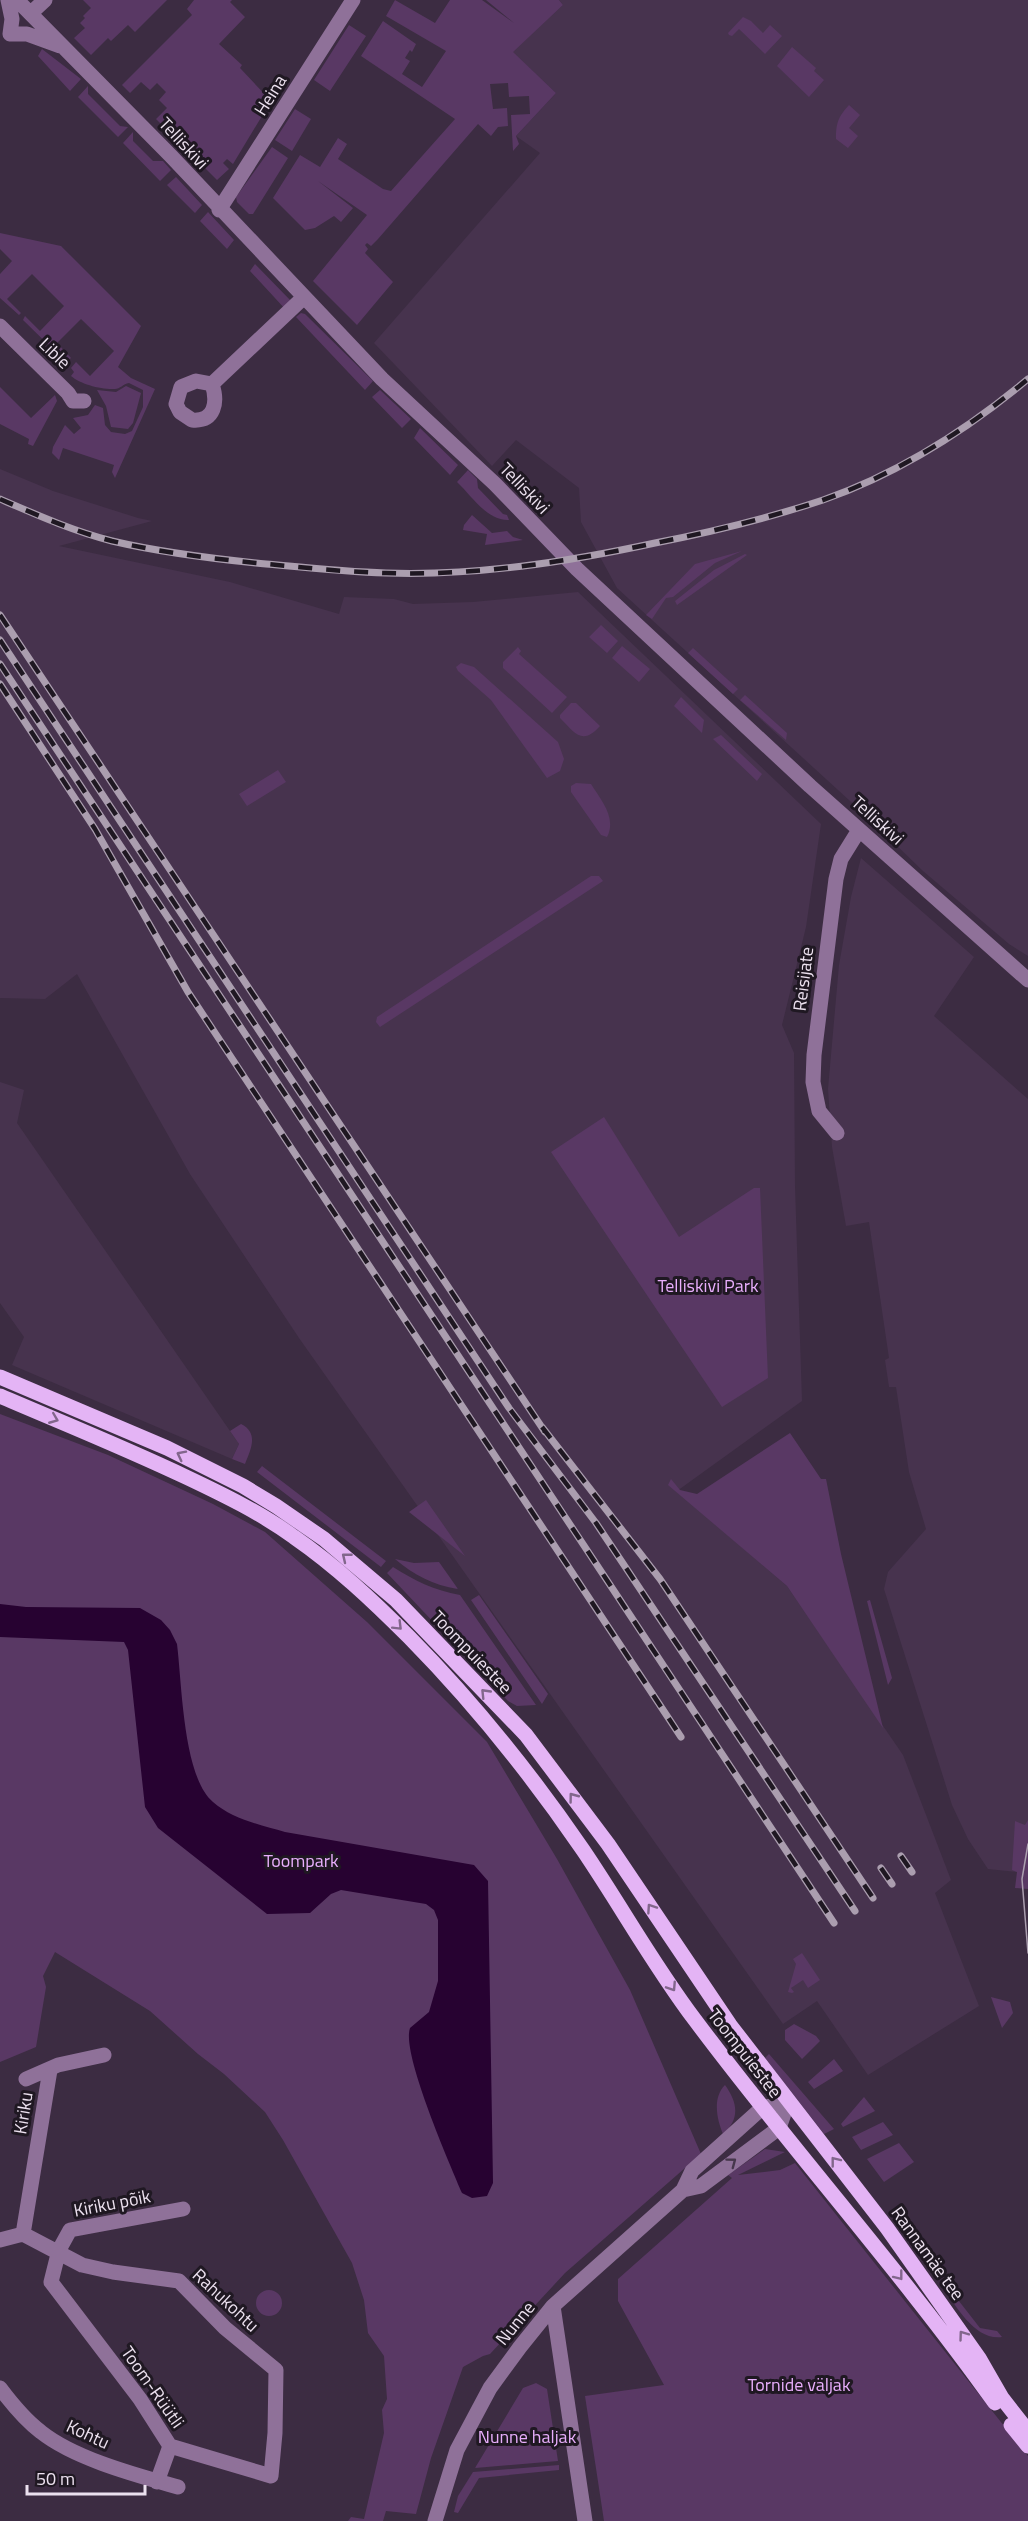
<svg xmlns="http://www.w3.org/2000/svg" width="1028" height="2521" viewBox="0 0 1028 2521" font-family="'Titillium Web',sans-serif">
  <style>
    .built { fill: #47334e }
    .green { fill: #593864 }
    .water { fill: #270231 }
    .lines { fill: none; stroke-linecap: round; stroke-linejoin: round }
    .minor { stroke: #8f7199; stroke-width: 15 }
    .major { stroke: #e4b4f5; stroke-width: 15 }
    .tram { stroke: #ab9eaf; stroke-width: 1.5 }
    .rail-casing { stroke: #ab9eaf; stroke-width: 7 }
    .rail { stroke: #1f1822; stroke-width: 4.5; stroke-dasharray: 14; stroke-linecap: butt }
    .oneway { stroke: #82668c }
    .oneway2 { stroke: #46374c }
    .labels { text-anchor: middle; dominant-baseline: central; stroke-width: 6; stroke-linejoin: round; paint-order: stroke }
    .street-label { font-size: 18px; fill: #ece1ef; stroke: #1f1822 }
    .park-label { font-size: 18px; fill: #e8aefc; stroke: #1f1822 }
  </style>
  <rect width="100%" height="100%" fill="#3c2c42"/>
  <!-- built -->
  <path class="built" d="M559,0H1028V956L1009,944L923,871L861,811L617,588L581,522L579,488L516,440L492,466L374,343L540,153L516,136L556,93L512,52L563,5Z
    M0,469L53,491L138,518L152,521L59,546L230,582L339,614L344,597L394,599L413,604L473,602L578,592L821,824L806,927L782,1025L794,1053L795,1186L802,1401L677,1491L787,1586L903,1755L951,1880L935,1893L979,2006L868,2075L817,2001L783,2024L299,1338L190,1174L77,974L45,999L0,998Z
    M861,858L974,957L934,1016L1028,1099V1833L1017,1872L988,1869L968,1839L952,1805L884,1589L888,1572L926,1529L909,1472L896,1387H889L885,1360L889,1358L869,1222L846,1226L832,1147L828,1089L839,965L851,897Z
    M0,1082L24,1090L17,1123L239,1444L232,1459L12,1365L24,1337L0,1303Z"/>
  <!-- green -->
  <path class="green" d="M83,0H167L135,32L128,25L111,41L108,38L91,55L74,38L85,28L80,23L85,18L83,16L91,8Z
    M194,0H232L230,2L245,17L219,44L242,65L240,68L271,101L233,164L227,159L223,163L229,169L217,180L156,119L167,108L159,100L166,92L157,83L150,90L141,82L130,93L122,85L192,15L187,9Z
    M395,0L435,23L450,0H482L514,23L486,0H559L563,5L513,52L556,93L516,136L519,144L513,151L511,115L530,114L529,96L509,97L508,83L490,84L493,109L507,108L508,126L498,127L491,136L478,124L378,239L371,246L367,243L365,245L368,249L365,253L393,282L357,325L313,281L367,215L318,181L353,208L341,222L334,216L315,228L305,230L273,198L300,155L320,167L338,138L347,144L338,159L383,189L391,191L455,119L361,56L383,21L416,44L412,52L410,50L405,58L410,61L402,74L422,87L446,51L386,16Z
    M743,17L751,21L763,33L770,25L782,36L765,54L739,29L732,36L729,35L728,33Z
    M349,25L366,36L330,91L314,80Z
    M792,47L816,68L814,71L824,80L809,97L777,66Z
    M42,49L81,79L70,91L38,56Z
    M88,86V94L120,126L128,127L118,137L78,97Z
    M849,105L860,115L849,128L858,136L848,148L836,139C836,123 838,117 849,105Z
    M295,109L311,119L292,151L275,140Z
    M133,132V141L153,161H163L171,170L160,181L123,143Z
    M272,147L288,158L253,214H249L237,202L236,197Z
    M176,177L202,205L195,213L167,185Z
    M208,212L234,240L227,249L200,221Z
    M0,233L61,246L141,326L118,367L131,378L155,389L115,478L112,472L114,465L63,448L59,460L52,453L53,447L65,425L74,434L81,428L73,418L88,415L95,405L103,408L105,425L111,432L125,434L132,431L143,407V390L129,383C123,384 120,389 115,389C102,390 80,384 71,376L74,372L71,368L76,362L90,376L114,351L81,319L57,343L71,358L66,362L23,320L25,316L40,331L64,306L32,274L7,299L21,313L19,315L0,298V274L12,261L0,249Z
    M255,264L291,301L286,310L250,271Z
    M301,313L305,314L373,381L365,390L296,317Z
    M126,386L141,393L133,423L128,429L111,427L106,406L97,390L116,392Z
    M0,387L31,418L55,395L57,401L33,446L28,444L29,439L0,424Z
    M380,390L411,419L402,428L372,397Z
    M420,428L458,465L450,475L414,438Z
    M468,470L477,479L478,488L503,514L507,515L509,520C487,521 472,496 457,482Z
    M472,515L492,533L507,531L513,537L523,540L485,545L487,534L463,530L464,525Z
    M742,551L715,563L673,597L666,598L652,619L646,615L695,564Z
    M745,554L747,555L677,605L675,601L714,570Z
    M601,625L618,641L607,653L589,637Z
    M622,646L650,669L639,682L612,658Z
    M518,647L521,651L519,654L567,697L552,713L503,668V662Z
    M693,648L738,689L733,694L688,653Z
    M461,663L474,667L558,742L564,759L560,771L547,778L491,700L458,671L456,667Z
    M745,695L787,733L786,740L740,700Z
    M681,697L704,720L702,733L674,706Z
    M571,703H576L600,726C582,746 575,733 560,718V715Z
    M721,735L762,774L757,781L713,739Z
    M278,770L286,782L247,806L239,794Z
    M576,783L591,784C601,800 617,818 607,837L601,835L571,792V786Z
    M591,876H599L603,881L380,1027L376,1022L377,1017Z
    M604,1117L679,1237L754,1188H760L768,1378L722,1407L551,1152Z
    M0,1414L108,1455L213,1504L265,1532L367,1622L487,1742L557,1859L630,1990L701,2154L565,2273L490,2354L483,2356L463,2367L431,2458L416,2514L386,2511L383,2521H348L351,2517L364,2519L384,2433L382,2410L387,2399L384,2356L368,2333L364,2300L352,2263L283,2140L265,2112L224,2074L198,2054L150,2011L55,1952L43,1976L46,1987L36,2047L0,2062Z
    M241,1424C259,1433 251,1449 245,1464L232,1459L239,1444L230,1431Z
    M790,1433L821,1479H826L841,1554L883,1728L787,1586L668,1485L671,1479L680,1490L697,1494Z
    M262,1466L386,1561L381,1567L257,1472Z
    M426,1500L465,1556L409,1512Z
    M395,1559L414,1563L439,1562L458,1589C433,1585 414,1575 395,1559Z
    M393,1567C415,1581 434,1590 460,1595L536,1705L517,1706L508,1701L387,1573Z
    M479,1595L548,1694L542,1704L471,1600Z
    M870,1600L892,1678L888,1685L867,1601Z
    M1028,1820V1889L1015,1888L1017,1872L1012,1870L1015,1821L1025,1825Z
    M802,1953L820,1980L808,1988L803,1980L791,1988L794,1992L792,1993L788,1992L796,1964L793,1959Z
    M991,1997L1010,2002L1013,2013L1002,2028Z
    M794,2024L816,2036L820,2041L802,2059L785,2040V2030Z
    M769,2054L834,2129L824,2134L765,2058Z
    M834,2059L843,2071L814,2089L808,2082Z
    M725,2085C738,2103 740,2119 723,2134C717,2120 712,2098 725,2085Z
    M864,2097L875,2111L843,2127L841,2124Z
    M883,2122L893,2135L861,2150L852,2137Z
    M899,2143L914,2162L884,2182L867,2159Z
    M765,2149L785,2152L738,2175L780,2170L795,2163L1028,2456V2521H604L585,2396L664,2385L618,2301V2279L732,2178L728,2175Z
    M948,2287L980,2328L997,2331L1002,2337C976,2341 956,2307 944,2288Z
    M256 2303a13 13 0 1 1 26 0a13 13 0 1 1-26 0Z
    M536,2383L547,2389L558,2461L475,2468L523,2388Z
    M559,2465V2470L479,2478L458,2513L454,2512L458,2496L473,2472Z"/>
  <!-- water -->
  <path class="water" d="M0,1604L26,1607L140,1608L161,1620L170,1630L177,1644C182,1684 183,1777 213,1802C232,1819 261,1825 285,1832L474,1865L488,1881L493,2183L487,2196L472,2198L462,2193C450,2164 401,2053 410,2028L429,2012L438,1981V1920L434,1910L426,1904L341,1890L331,1894L310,1913L267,1914L158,1828L145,1807L128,1650L124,1642L0,1637Z"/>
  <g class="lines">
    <!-- minor -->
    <path class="minor" d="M8,0L12,19L10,34
      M17,0L171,156L382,379L495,484L577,569L810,786L1028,980
      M31,13L45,0
      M10,34H27L60,46
      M219,210L353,0
      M0,326L68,393L73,401H84
      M212,384L196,381L181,387L176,404L180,412L192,420C215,422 218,402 212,384L303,298
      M837,1133L819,1111L813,1082L814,1055L836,879L841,859L859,830
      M26,2079L58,2065L104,2055
      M683,2190L701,2186L779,2128L788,2102
      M23,2234L82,2265L113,2272L179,2281L225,2328L276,2370L275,2433L271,2476L170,2446L140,2399L51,2282L59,2250L70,2230L183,2209
      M23,2234L50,2070
      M0,2240L23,2234
      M553,2306L585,2521
      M0,2388C12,2404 25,2420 41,2432C75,2459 136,2475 178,2487
      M157,2482L170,2446
      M435,2521L457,2450L490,2388L520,2347L553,2306L683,2190L692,2171L762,2108L788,2102"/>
    <!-- major -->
    <path class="major" d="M0,1377L167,1448L243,1486L276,1506L324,1539L396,1600L526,1735L608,1844L730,2025L887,2228L979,2358L1002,2398L1028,2431
      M0,1396C63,1423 125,1448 186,1477C224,1495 261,1513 294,1537C336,1566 373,1601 409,1637C474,1703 531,1774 583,1850C621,1906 654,1966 695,2020C792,2150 901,2271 995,2403
      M1011,2425L1028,2446"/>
    <!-- tram -->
    <path class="tram" d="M1028,1844L1022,1879L1028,1953"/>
    <!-- rail casing -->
    <g class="rail-casing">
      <path id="rail" d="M0,499C37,515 73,531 112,541C159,552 207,558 256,563C299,567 343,572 386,573C476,576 567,562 655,543C711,532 769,518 823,500C897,474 968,429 1028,379
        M0,615L545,1432
        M0,640L509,1408L596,1523L855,1911
        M0,664L834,1923
        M0,684L95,829L188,992L681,1737
        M542,1427L660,1579L873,1898
        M901,1856L912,1872
        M881,1868L892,1884"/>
    </g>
    <!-- rail -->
    <use href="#rail" class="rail"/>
  </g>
  <!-- one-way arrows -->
  <defs><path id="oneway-chevron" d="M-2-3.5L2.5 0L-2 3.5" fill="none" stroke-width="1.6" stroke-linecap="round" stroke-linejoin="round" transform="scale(1.5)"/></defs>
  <g class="oneway">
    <use href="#oneway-chevron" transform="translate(54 1419) rotate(22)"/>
    <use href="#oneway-chevron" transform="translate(181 1455) rotate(-153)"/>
    <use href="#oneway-chevron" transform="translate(346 1557) rotate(-141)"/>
    <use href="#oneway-chevron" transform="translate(398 1626) rotate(45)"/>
    <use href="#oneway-chevron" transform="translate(485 1693) rotate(-134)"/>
    <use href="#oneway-chevron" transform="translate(573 1797) rotate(-127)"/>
    <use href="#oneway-chevron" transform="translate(651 1908) rotate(-124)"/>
    <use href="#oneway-chevron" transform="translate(672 1987) rotate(57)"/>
    <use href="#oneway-chevron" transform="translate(835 2161) rotate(-128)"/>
    <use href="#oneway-chevron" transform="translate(899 2276) rotate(52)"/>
    <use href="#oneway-chevron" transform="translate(963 2335) rotate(-126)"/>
  </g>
  <use class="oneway2" href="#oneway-chevron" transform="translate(732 2162) rotate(-37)"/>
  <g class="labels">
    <!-- street labels -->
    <g class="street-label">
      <text transform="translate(270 95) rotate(-58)">Heina</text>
      <text transform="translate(184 143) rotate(47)">Telliskivi</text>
      <text transform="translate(55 353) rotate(44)">Lible</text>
      <text transform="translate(525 488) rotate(46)">Telliskivi</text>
      <text transform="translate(878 820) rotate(42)">Telliskivi</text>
      <text transform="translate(803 979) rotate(-83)">Reisijate</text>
      <text transform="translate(472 1652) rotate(46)">Toompuiestee</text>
      <text transform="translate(745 2053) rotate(52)">Toompuiestee</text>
      <text transform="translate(23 2113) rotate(-81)">Kiriku</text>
      <text transform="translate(112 2203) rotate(-11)">Kiriku põik</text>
      <text transform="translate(928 2253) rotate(54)">Rannamäe tee</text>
      <text transform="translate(226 2300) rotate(43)">Rahukohtu</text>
      <text transform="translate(515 2323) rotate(-51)">Nunne</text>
      <text transform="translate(153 2387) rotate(55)">Toom-Rüütli</text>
      <text transform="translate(88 2434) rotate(25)">Kohtu</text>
    </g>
    <!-- park labels -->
    <g class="park-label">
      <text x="708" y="1285">Telliskivi Park</text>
      <text x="301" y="1860">Toompark</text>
      <text x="799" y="2384">Tornide väljak</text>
      <text x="527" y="2436">Nunne haljak</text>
    </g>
  </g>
  <!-- scale -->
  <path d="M27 2485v9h118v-9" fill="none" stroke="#ece1ef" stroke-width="3"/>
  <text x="36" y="2485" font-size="18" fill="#ece1ef" stroke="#1f1822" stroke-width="4.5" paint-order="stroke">50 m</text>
</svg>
